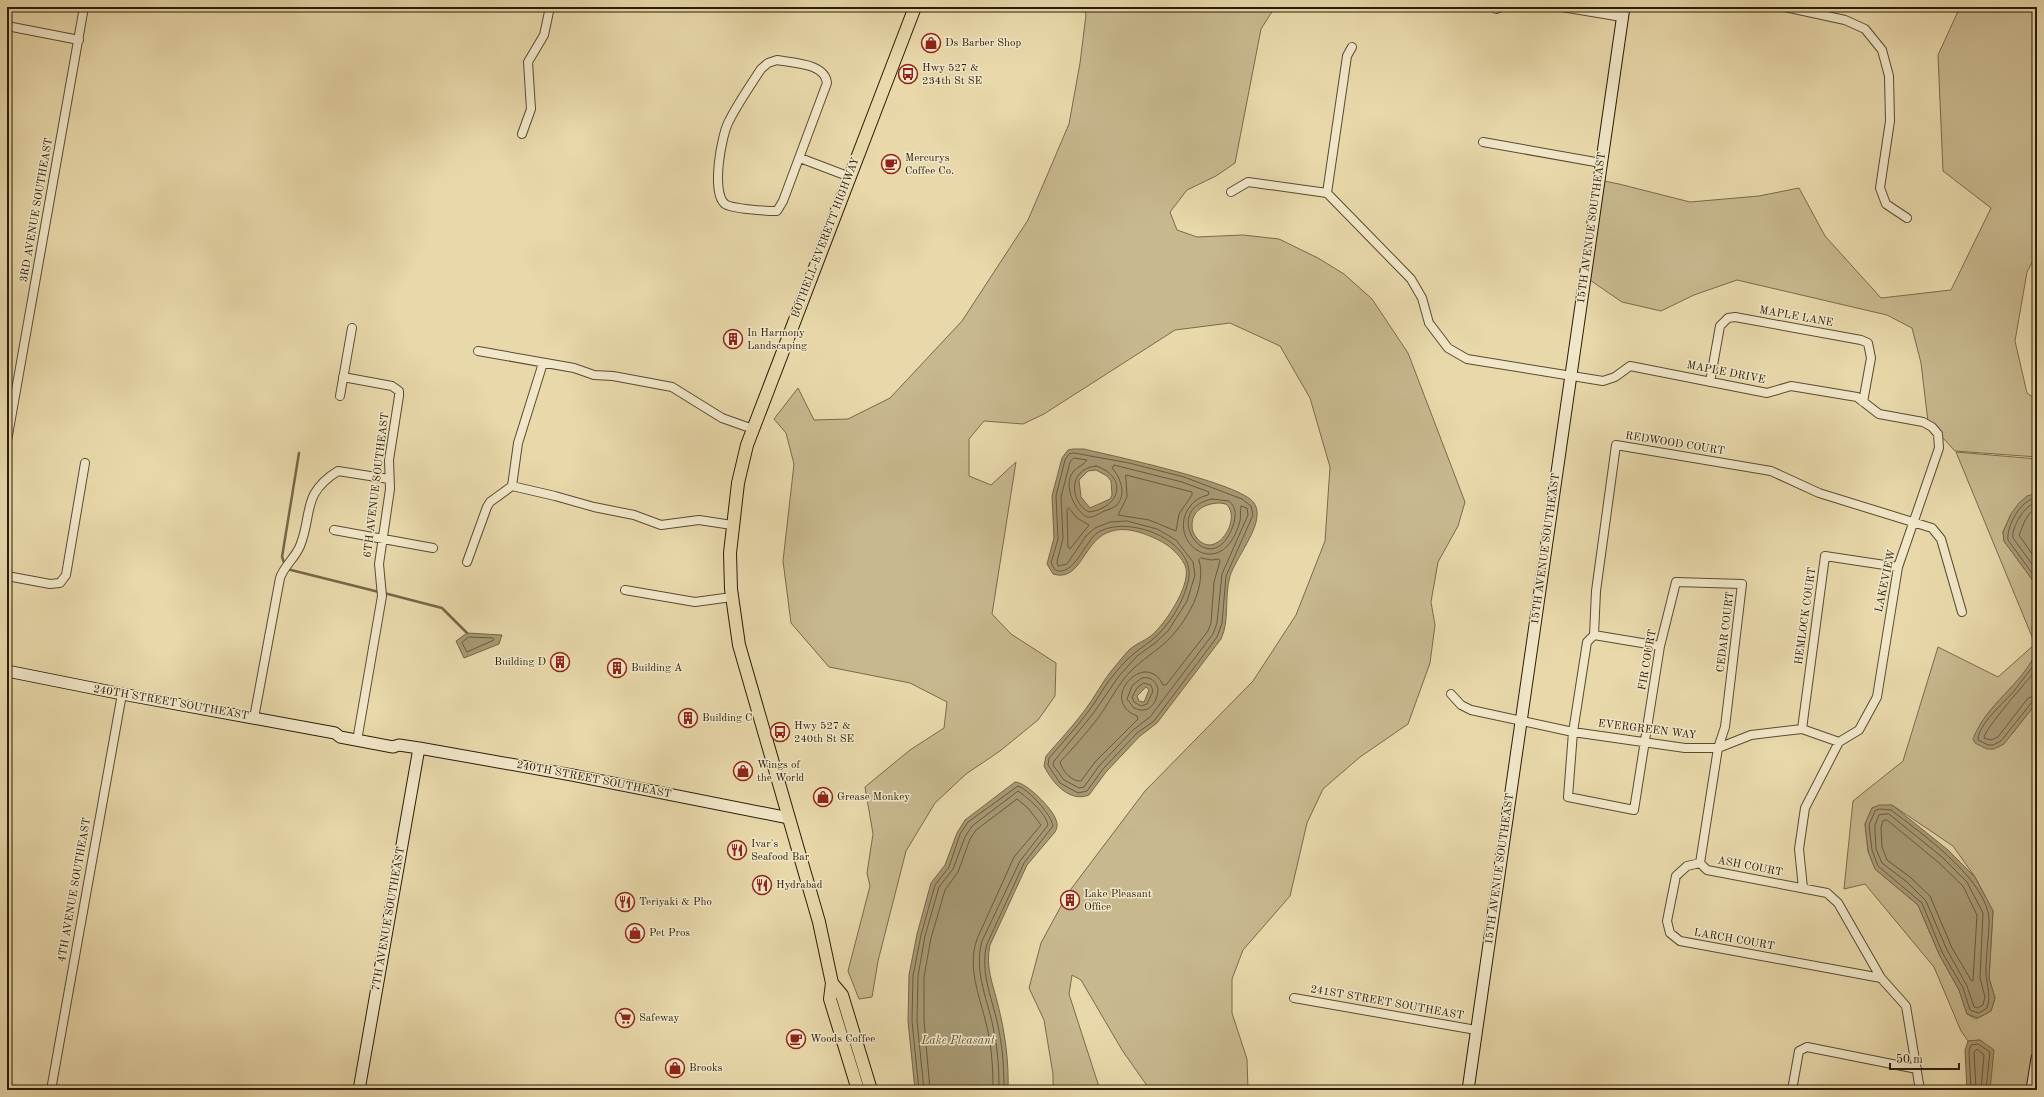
<svg xmlns="http://www.w3.org/2000/svg" width="2044" height="1097" viewBox="0 0 2044 1097" font-family="'Old Standard TT',serif">
  <style>
    .green { fill: #c8b88e; stroke: #796a4a; fill-rule: evenodd }
    .water { fill: #a79873; stroke: #756648; fill-rule: evenodd }
    .lines { fill: none; stroke-linecap: round; stroke-linejoin: round }
    .shore { stroke: #685a3d; stroke-width: 1 }
    .stream { stroke: #756648; stroke-width: 2.5 }
    .street-casing { stroke: #5a4b30; stroke-width: 10 }
    .secondary-casing { stroke: #2a1c07; stroke-width: 13 }
    .primary-casing { stroke: #2a1c07; stroke-width: 14 }
    .street { stroke: #f0e6c8; stroke-width: 8 }
    .secondary { stroke: #f0e6c8; stroke-width: 11 }
    .primary { stroke: #e8d8aa; stroke-width: 12 }
    .labels { text-anchor: middle; dominant-baseline: central; stroke-width: 3; stroke-linejoin: round; paint-order: stroke }
    .poi-label { font-size: 11px; fill: #2a1c07; stroke: #f0e6c8; text-anchor: start }
    .street-label { font-size: 11px; fill: #2a1c07; stroke: #f0e6c8 }
    .water-label { font-size: 12px; font-style: italic; fill: #5c4e32; stroke: #f0e6c8 }
  </style>
  <rect width="100%" height="100%" fill="#e8d8aa"/>
  <filter id="stains"><feTurbulence type="fractalNoise" baseFrequency=".005" numOctaves="4"/><feColorMatrix values="0 0 0 0 .2 0 0 0 0 .09 0 0 0 0 .02 0 0 0 .5 -.17"/></filter>
  <radialGradient id="worn" r=".72"><stop offset=".6" stop-color="#630" stop-opacity="0"/><stop offset="1" stop-color="#630" stop-opacity=".3"/></radialGradient>
  <!-- green -->
  <path class="green" d="M1084,7H1275L1261,29L1235,163L1216,176L1187,190L1170,212L1177,230L1197,237L1243,235L1279,239L1318,258L1344,274L1372,299L1408,353L1465,502L1458,526L1438,562L1431,602L1435,625L1430,663L1408,724L1360,757L1323,789L1307,823L1290,896L1243,950L1232,979V1013L1247,1059L1248,1090H1150L1122,1050L1081,980L1072,975L1069,994L1100,1090H1053V1074L1044,1020L1029,988L1041,943L1068,893L1145,791L1253,681L1296,615L1325,541L1330,467L1310,398L1280,346L1230,323L1175,330L1044,414L1023,424L984,421L969,439V476L991,485L1016,462L992,614L1011,634L1056,663L1055,696L1038,720L1000,751L966,774L935,803L906,851L878,961L872,997L859,999L848,971L870,886L867,873L873,834L865,787L910,750L944,728L947,702L910,683L829,667L791,623L783,561L794,464L786,433L774,419L798,388L814,420L848,419L890,398L962,321L1028,220L1069,124L1080,63L1086,15Z
    M1960,7H2037V253L2027,272L2015,341L2027,393L2037,400V457L1955,451L1928,422L1921,363L1912,328L1887,315L1737,280L1694,295L1661,311L1622,302L1581,274L1594,179L1619,184L1690,202L1759,196L1799,188L1825,236L1881,298L1951,290L1991,208L1943,171L1938,55Z
    M1956,452L2037,459V494H2034L2011,514L2003,532L2004,541L2034,582L2036,594L2037,651C2026,676 2002,698 1984,718L2012,734L2037,702V1058L2031,1090H1990V1083L1980,1040L1968,1041L1961,1031L1934,967L1865,884L1844,889L1853,801L1903,761L1938,647L1998,677L2035,644ZM1892,805L1953,846L1975,877L1993,911L1989,978L1995,998L1991,1011L1976,1019L1967,1014L1959,990L1939,954L1918,905L1875,869L1868,851L1866,832L1865,824L1872,808Z"/>
  <!-- water -->
  <path class="water" d="M1073,449H1084C1113,456 1241,483 1254,503C1256,506 1257,509 1257,512C1259,530 1236,558 1230,576C1224,597 1230,620 1221,639L1157,723L1140,736L1106,772L1089,795C1069,803 1052,782 1044,766L1046,756C1059,741 1073,726 1085,710C1095,697 1102,682 1112,670C1118,663 1124,655 1130,649C1136,644 1144,641 1151,636C1165,624 1190,587 1186,568C1183,558 1172,548 1164,543C1150,535 1128,526 1112,531C1083,538 1082,583 1053,574L1047,564L1054,538L1052,496L1062,458L1068,450ZM1096,470L1107,476L1111,481L1112,495L1110,499L1090,508L1081,497L1079,480L1088,471ZM1220,503L1226,504C1244,519 1212,568 1193,532C1188,513 1203,503 1220,503ZM1146,687L1149,690L1144,702L1139,701L1137,696Z
    M2034,494H2037V639L2032,629L2036,594L2034,582L2004,541L2003,532L2011,514L2019,503L2027,496Z
    M467,633L502,635L499,644L464,658L456,641Z
    M2037,651V702L2004,744L1994,749H1987L1975,743L1973,739C1986,704 2022,685 2037,651Z
    M1015,782C1026,782 1053,809 1056,820C1058,825 1057,828 1055,832L1027,865L990,945C985,967 993,984 998,1005C1005,1032 1009,1062 1008,1090H915L908,1021L909,975L917,934L931,883L945,865L957,833L965,820Z
    M1879,805H1892L1948,850L1975,877L1993,911L1989,978L1995,998L1991,1011L1978,1018L1967,1014L1959,990L1939,954L1918,905L1875,869L1868,851L1865,824L1872,808Z
    M1980,1040L1994,1050L1990,1090H1967L1965,1050L1968,1041Z"/>
  <g class="lines">
    <!-- shore -->
    <path class="shore" d="M1074,453L1129,463L1184,477L1242,499L1251,506L1253,515L1226,576L1222,623L1217,637L1154,721L1137,733L1103,769L1087,791L1078,793L1060,783L1048,765L1049,758C1062,743 1076,728 1088,712C1098,699 1105,684 1116,672C1128,657 1137,651 1152,640C1169,626 1183,603 1188,582C1199,541 1127,513 1097,533C1085,542 1073,578 1055,570L1051,563L1058,539L1056,496L1065,460L1069,454Z
      M1074,458L1087,460C1084,465 1077,467 1073,472C1063,485 1074,510 1087,517C1094,518 1098,514 1104,511C1108,510 1113,508 1116,506C1127,495 1121,478 1112,468L1114,465L1182,482L1209,492L1208,495C1199,497 1192,502 1187,511C1169,545 1223,583 1240,521C1241,516 1240,510 1241,506L1247,508L1248,515L1222,574L1217,623L1213,634L1150,717L1133,730L1099,766L1084,787L1079,788L1064,780L1053,765L1054,761L1092,715L1119,676L1137,656L1155,643L1168,631L1187,601L1195,575L1193,562L1176,540L1157,529L1127,521L1110,522L1095,528L1086,536L1067,564L1058,566L1057,562L1063,538L1061,497L1070,462Z
      M1096,466C1129,477 1120,508 1089,512C1071,504 1066,469 1096,466Z
      M1126,475L1192,492V495L1179,514L1176,531L1149,520L1118,515L1127,497Z
      M2037,498C2021,498 2006,527 2008,540L2037,580
      M1212,499L1229,501C1237,508 1236,516 1233,526C1211,586 1157,510 1212,499Z
      M2037,503C2025,503 2011,528 2013,538L2037,571
      M1069,508L1077,518L1089,525L1070,549L1068,547L1067,510Z
      M2037,509C2026,511 2023,527 2019,535L2037,561
      M1201,558L1211,560L1219,559L1220,561L1214,582L1211,623L1208,631L1166,685H1163C1146,648 1097,700 1137,716L1138,719L1095,762L1081,781C1072,782 1062,771 1060,762C1073,748 1086,734 1098,718C1107,706 1114,692 1123,680C1134,666 1146,658 1159,648C1182,630 1208,590 1199,560Z
      M469,637L493,638L494,640L467,652L462,643Z
      M2037,661C2029,671 2022,681 2014,691C2004,703 1978,724 1978,740L1988,745H1993L2001,741L2032,702L2037,700
      M2037,669C2028,680 1984,729 1984,738L1991,740L1998,737L2028,698L2037,695
      M1142,678C1150,676 1156,681 1158,689C1157,703 1149,715 1134,708L1127,699L1132,686Z
      M1144,683L1151,685L1153,691L1147,704L1141,706L1134,702L1132,697L1137,688Z
      M1880,809L1891,810C1921,833 1979,874 1988,912C1991,921 1986,955 1986,967C1985,981 1992,994 1987,1008L1979,1013L1970,1010L1963,988L1942,952L1922,903L1878,866L1872,850L1869,825L1875,811Z
      M1889,814L1942,857L1967,882L1983,913L1980,978L1985,997L1983,1005L1978,1008L1974,1007L1967,986L1947,950L1926,901L1907,882L1882,863L1876,849L1875,831V825L1879,815Z
      M1887,820L1938,862L1963,886L1977,915L1973,981L1971,980L1952,948L1930,896L1910,877L1887,860L1882,847L1881,827L1883,821Z
      M919,1090L912,1021L913,976L921,935L935,885L949,867L960,834L968,822L1018,786C1029,790 1051,814 1053,826L1024,863L987,944C979,973 994,1002 999,1031C1003,1051 1004,1070 1004,1090
      M924,1090L917,1021L918,976L925,936L939,887L953,869L965,837L972,826L1018,791C1028,798 1046,813 1048,825L1020,861L982,941C973,972 989,1002 994,1032C998,1051 999,1070 999,1090
      M930,1090L924,1020V977L931,938L945,890L958,872L970,839L976,830L1017,799L1028,808L1041,825L1014,857L977,939C966,970 982,1001 988,1032C992,1051 993,1070 993,1090
      M1971,1090L1969,1051L1971,1045L1978,1044L1990,1052L1986,1090
      M1976,1090L1974,1052L1977,1049L1984,1055L1981,1090"/>
    <!-- stream -->
    <path class="stream" d="M285,565L282,557L299,453
      M287,569L379,592
      M384,593L442,608L467,633"/>
    <!-- street casing -->
    <g class="street-casing">
      <path id="street" d="M1562,7L1622,17
        M1785,7L1845,20L1865,29L1882,50L1889,76L1890,121L1880,188L1886,204L1907,218
        M1496,9L1501,7
        M7,26L79,40
        M777,60C793,63 825,63 827,83L783,201L777,211C767,211 732,209 725,204C711,193 721,136 729,121C738,103 750,86 761,69L768,63Z
        M522,134L531,109L528,62L544,35L550,7
        M1483,142L1601,163
        M800,158L850,177
        M1231,192L1248,182L1327,193
        M1327,193L1411,279L1422,298L1429,323L1448,348L1467,359L1603,381L1615,377L1630,366L1767,393L1791,386L1857,397L1879,414L1923,422L1932,427L1938,434L1939,448L1898,567L1877,697L1859,730L1839,742
        M1327,193L1347,56L1352,47
        M478,351L574,368L594,375L613,376L672,387L722,418L753,429
        M343,377L392,386L399,391V396L389,460L390,489L379,564L382,596L358,735
        M1710,382L1720,326L1728,318L1735,317L1861,340L1868,343L1871,358L1863,402
        M340,396L352,328
        M7,441L84,7
        M512,486L555,496L594,507L634,515L661,525L699,520L732,525
        M334,530L433,548
        M467,562L487,507L490,502L512,486L518,443L543,363
        M7,576L50,584L60,583L66,575L85,463
        M625,590L695,602L732,597
        M1594,635L1587,642L1573,732L1568,797L1634,810L1660,646L1676,582L1742,584L1725,727L1718,748L1700,863
        M1594,635L1596,591L1616,445L1771,471L1819,493L1932,528L1941,539L1962,612
        M1594,635L1660,646
        M1451,694L1461,705L1471,710L1573,732L1685,748H1718L1751,735L1802,729L1839,742
        M254,718L280,578C284,566 295,558 300,546C313,514 301,494 338,471L389,479
        M1802,729L1825,556L1898,567
        M1700,863L1707,870L1827,893L1838,903L1881,978L1906,1006L1920,1090
        M1700,863L1687,866L1676,876L1667,921L1670,933L1680,941L1881,978
        M1803,888L1799,849L1805,808L1839,742
        M1294,998L1476,1030
        M51,1090L122,694
        M1792,1090L1799,1051L1807,1047L1917,1069"/>
    </g>
    <!-- secondary casing -->
    <g class="secondary-casing">
      <path id="secondary" d="M7,671L122,694L335,733L340,737L393,747L399,745L419,748L572,775L789,818
        M359,1090L419,748
        M1468,1090L1624,7
        M2032,1090L2037,1058"/>
    </g>
    <!-- primary casing -->
    <g class="primary-casing">
      <path id="primary" d="M832,983L842,995L871,1090
        M858,1090L830,999L832,983L819,922L739,645L731,589L730,553L738,483L747,445L915,7"/>
    </g>
    <!-- street -->
    <use href="#street" class="street"/>
    <!-- secondary -->
    <use href="#secondary" class="secondary"/>
    <!-- primary -->
    <use href="#primary" class="primary"/>
  </g>
  <!-- icons -->
  <defs>
    <g id="shop-ring" transform="scale(1)"><circle r="9.5" fill="#f0e6c8" stroke="#8f2418" stroke-width="1.5"/><path d="M-5-2.5h2.3a2.7 3.5 0 0 1 5.4 0H5L5.5 6h-11ZM-1.5-2.5h3a1.5 2.3 0 0 0-3 0Z" fill="#8f2418"/></g>
    <g id="bus-ring" transform="scale(1)"><circle r="9.5" fill="#f0e6c8" stroke="#8f2418" stroke-width="1.5"/><path d="M-5-6H5V4H4V6H2V4H-2V6H-4V4H-5ZM-3.5-4V0h7V-4ZM-3.5 1.2v1.5H-2V1.2ZM2 1.2v1.5H3.5V1.2Z" fill="#8f2418"/></g>
    <g id="cafe-ring" transform="scale(1)"><circle r="9.5" fill="#f0e6c8" stroke="#8f2418" stroke-width="1.5"/><path d="M-5.5-4.5H6V0H3Q3 3.5 0 3.5H-2.5Q-5.5 3.5-5.5 0ZM3-3.2v2h1.7v-2ZM-6 4.5H4V6H-6Z" fill="#8f2418"/></g>
    <g id="building-ring" transform="scale(1)"><circle r="9.5" fill="#f0e6c8" stroke="#8f2418" stroke-width="1.5"/><path d="M-4-6H4V6H1V3H-1V6H-4ZM-2.5-4.3h1.7v1.8h-1.7ZM.8-4.3h1.7v1.8H.8ZM-2.5-1h1.7V.8h-1.7ZM.8-1h1.7V.8H.8Z" fill="#8f2418"/></g>
    <g id="restaurant-ring" transform="scale(1)"><circle r="9.5" fill="#f0e6c8" stroke="#8f2418" stroke-width="1.5"/><path d="M-5-6h1v4h1v-4h1v4h1v-4h1v5L-1.5 .5V6h-2V.5L-5-1ZM5-6V6H3V1.5H1.5Q1.5-4 5-6Z" fill="#8f2418"/></g>
    <g id="supermarket-ring" transform="scale(1)"><circle r="9.5" fill="#f0e6c8" stroke="#8f2418" stroke-width="1.5"/><path d="M-6-5.5h2.5l.6 2H6L4.5 2H-2.5L-4.4-4H-6ZM-1.5 3.2a1.3 1.3 0 1 0 .1 0ZM3 3.2a1.3 1.3 0 1 0 .1 0Z" fill="#8f2418"/></g>
  </defs>
  <g fill-rule="evenodd">
    <use href="#shop-ring" x="931" y="43"/>
    <use href="#bus-ring" x="908" y="74"/>
    <use href="#cafe-ring" x="891" y="164"/>
    <use href="#building-ring" x="733" y="339"/>
    <use href="#building-ring" x="560" y="662"/>
    <use href="#building-ring" x="617" y="668"/>
    <use href="#building-ring" x="688" y="718"/>
    <use href="#bus-ring" x="780" y="732"/>
    <use href="#shop-ring" x="743" y="771"/>
    <use href="#shop-ring" x="823" y="797"/>
    <use href="#restaurant-ring" x="737" y="850"/>
    <use href="#restaurant-ring" x="762" y="885"/>
    <use href="#building-ring" x="1070" y="900"/>
    <use href="#restaurant-ring" x="625" y="902"/>
    <use href="#shop-ring" x="635" y="933"/>
    <use href="#supermarket-ring" x="625" y="1018"/>
    <use href="#cafe-ring" x="796" y="1039"/>
    <use href="#shop-ring" x="675" y="1068"/>
  </g>
  <g class="labels">
    <!-- poi labels -->
    <g class="poi-label">
      <text x="945" y="43">Ds Barber Shop</text>
      <text x="922" y="68">Hwy 527 &amp;<tspan x="922" dy="13">234th St SE</tspan></text>
      <text x="905" y="158">Mercurys<tspan x="905" dy="13">Coffee Co.</tspan></text>
      <text x="747" y="333">In Harmony<tspan x="747" dy="13">Landscaping</tspan></text>
      <text x="546" y="662" text-anchor="end">Building D</text>
      <text x="631" y="668">Building A</text>
      <text x="702" y="718">Building C</text>
      <text x="794" y="726">Hwy 527 &amp;<tspan x="794" dy="13">240th St SE</tspan></text>
      <text x="757" y="765">Wings of<tspan x="757" dy="13">the World</tspan></text>
      <text x="837" y="797">Grease Monkey</text>
      <text x="751" y="844">Ivar's<tspan x="751" dy="13">Seafood Bar</tspan></text>
      <text x="776" y="885">Hydrabad</text>
      <text x="1084" y="894">Lake Pleasant<tspan x="1084" dy="13">Office</tspan></text>
      <text x="639" y="902">Teriyaki &amp; Pho</text>
      <text x="649" y="933">Pet Pros</text>
      <text x="639" y="1018">Safeway</text>
      <text x="810" y="1039">Woods Coffee</text>
      <text x="689" y="1068">Brooks</text>
    </g>
    <!-- street labels -->
    <g class="street-label">
      <text transform="translate(37 210) rotate(-80)">3RD AVENUE SOUTHEAST</text>
      <text transform="translate(1592 228) rotate(-82)">15TH AVENUE SOUTHEAST</text>
      <text transform="translate(826 238) rotate(-69)">BOTHELL-EVERETT HIGHWAY</text>
      <text transform="translate(1796 317) rotate(10)">MAPLE LANE</text>
      <text transform="translate(1726 373) rotate(11)">MAPLE DRIVE</text>
      <text transform="translate(1675 444) rotate(9)">REDWOOD COURT</text>
      <text transform="translate(377 485) rotate(-83)">6TH AVENUE SOUTHEAST</text>
      <text transform="translate(1546 549) rotate(-82)">15TH AVENUE SOUTHEAST</text>
      <text transform="translate(1886 581) rotate(-78)">LAKEVIEW</text>
      <text transform="translate(1806 616) rotate(-82)">HEMLOCK COURT</text>
      <text transform="translate(1726 632) rotate(-83)">CEDAR COURT</text>
      <text transform="translate(1648 660) rotate(-80)">FIR COURT</text>
      <text transform="translate(171 703) rotate(10)">240TH STREET SOUTHEAST</text>
      <text transform="translate(1647 730) rotate(7)">EVERGREEN WAY</text>
      <text transform="translate(594 780) rotate(11)">240TH STREET SOUTHEAST</text>
      <text transform="translate(1750 867) rotate(11)">ASH COURT</text>
      <text transform="translate(1500 869) rotate(-82)">15TH AVENUE SOUTHEAST</text>
      <text transform="translate(75 890) rotate(-80)">4TH AVENUE SOUTHEAST</text>
      <text transform="translate(389 919) rotate(-80)">7TH AVENUE SOUTHEAST</text>
      <text transform="translate(1734 940) rotate(10)">LARCH COURT</text>
      <text transform="translate(1387 1003) rotate(10)">241ST STREET SOUTHEAST</text>
    </g>
    <!-- water labels -->
    <g class="water-label">
      <text x="958" y="1041">Lake Pleasant</text>
    </g>
  </g>
  <!-- margin -->
  <rect width="2044" height="1097" fill="none" stroke="#e8d8aa" stroke-width="24"/>
  <rect x="8" y="8" width="2028" height="1081" fill="none" stroke="#2a1c07" stroke-width="2"/>
  <rect x="12" y="12" width="2020" height="1073" fill="none" stroke="#2a1c07"/>
  <!-- scale -->
  <path d="M1890 1063v6h69v-6" fill="none" stroke="#2a1c07" stroke-width="2"/>
  <text x="1896" y="1063" font-size="12" fill="#2a1c07" stroke="#f0e6c8" stroke-width="3" paint-order="stroke">50 m</text>
  <rect width="100%" height="100%" filter="url(#stains)"/>
  <rect width="100%" height="100%" fill="url(#worn)"/>
</svg>
